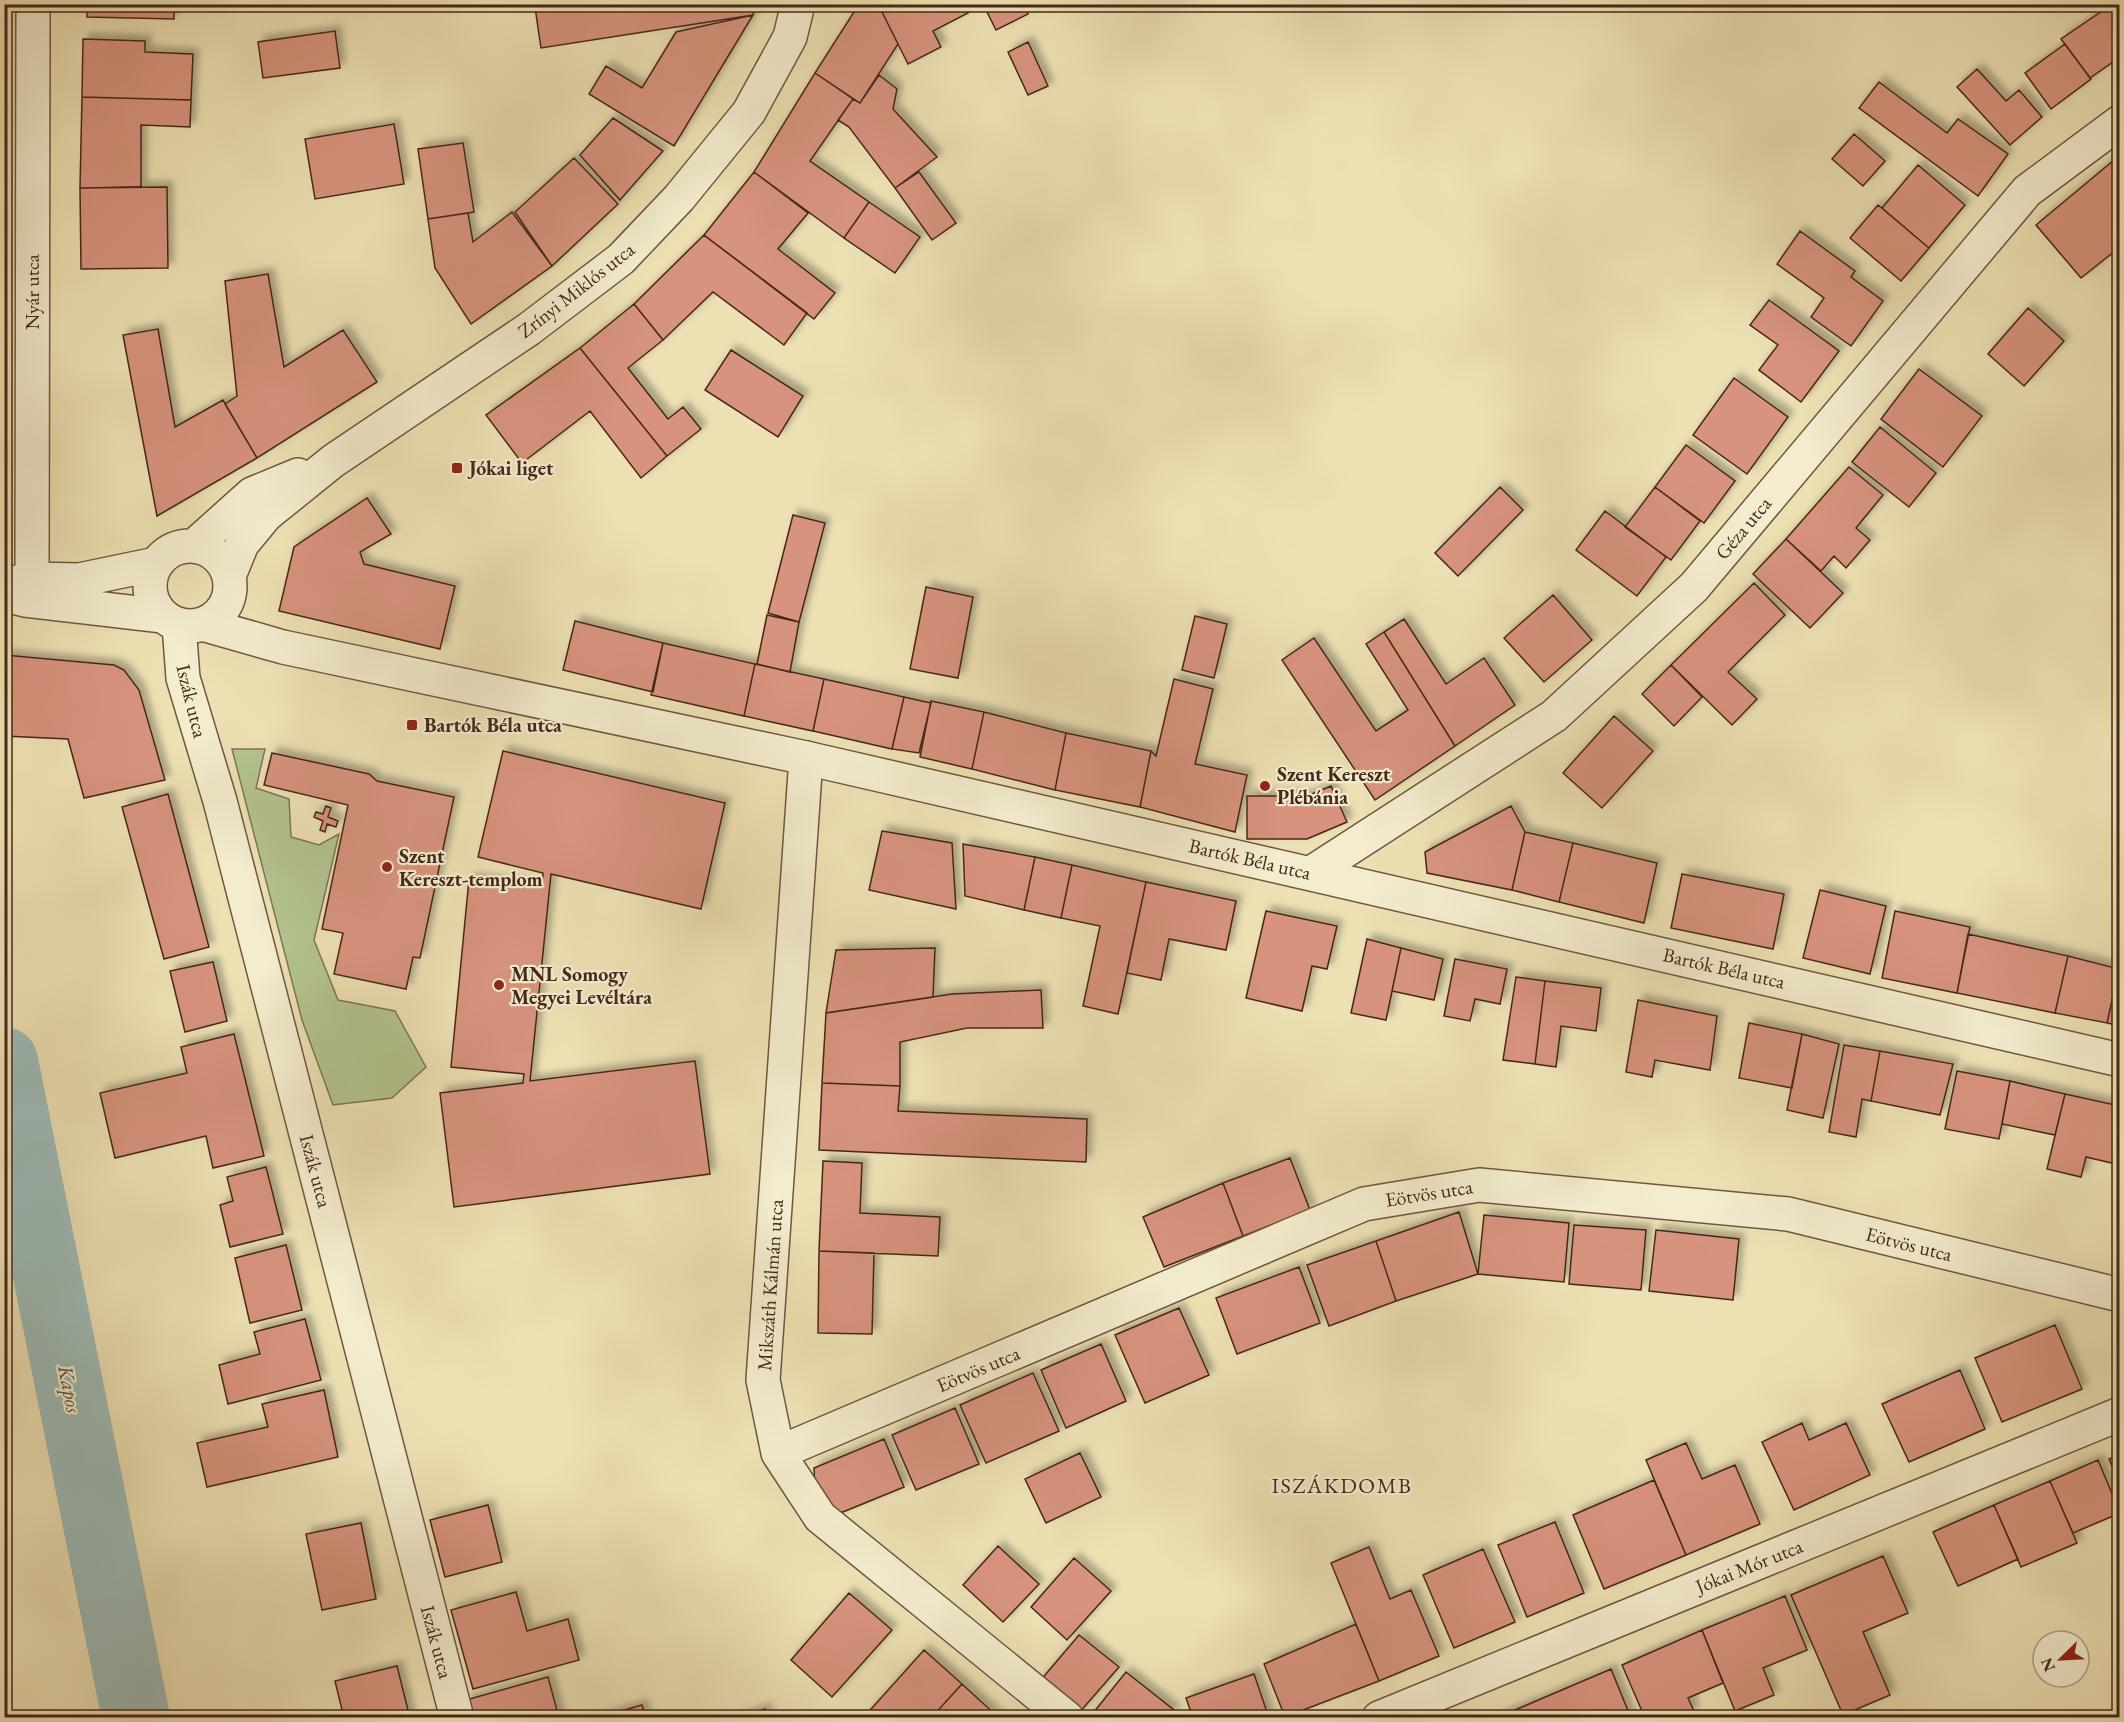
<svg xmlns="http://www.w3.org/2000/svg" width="2124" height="1722" viewBox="0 0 2124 1722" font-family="'EB Garamond',serif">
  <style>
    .green { fill: #b3c490; stroke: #7c7656; stroke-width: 1.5 }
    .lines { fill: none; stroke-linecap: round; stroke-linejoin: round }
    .river { stroke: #9dbbb7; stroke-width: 68 }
    .building { fill: #d7937d; stroke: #46271b; stroke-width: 1.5; filter: url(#shadow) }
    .minor-casing { stroke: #705641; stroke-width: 36 }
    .tertiary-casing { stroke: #705641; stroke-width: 36 }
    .minor { stroke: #f3ecce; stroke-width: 33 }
    .tertiary { stroke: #f3ecce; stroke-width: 33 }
    .poi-dot { fill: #8f2418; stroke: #f3ecce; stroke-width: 2 }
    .labels { text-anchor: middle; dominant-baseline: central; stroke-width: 4.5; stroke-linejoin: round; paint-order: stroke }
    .street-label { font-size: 20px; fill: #46271b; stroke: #f3ecce }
    .poi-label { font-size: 20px; font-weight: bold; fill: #46271b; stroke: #f3ecce; text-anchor: start }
    .water-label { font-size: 21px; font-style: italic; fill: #5c4c42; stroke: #f3ecce }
    .quarter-label { font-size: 22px; letter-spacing: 1.5px; fill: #46271b; stroke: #f3ecce }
  </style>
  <defs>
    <filter id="shadow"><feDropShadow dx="5.5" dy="-5.5" stdDeviation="3" flood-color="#0004"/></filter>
  </defs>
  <rect width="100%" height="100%" fill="#ede1b3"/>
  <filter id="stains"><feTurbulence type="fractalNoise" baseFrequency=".00333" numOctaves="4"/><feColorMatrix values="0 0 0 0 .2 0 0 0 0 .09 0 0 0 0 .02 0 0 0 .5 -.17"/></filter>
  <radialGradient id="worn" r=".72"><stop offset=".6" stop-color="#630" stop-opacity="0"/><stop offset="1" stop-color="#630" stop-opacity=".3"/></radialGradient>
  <!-- green -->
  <path class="green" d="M232,749H265L256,788L289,799L291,837L319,845L339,834L314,940L338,1000L395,1011L426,1067L392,1098L333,1105L302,1020Z"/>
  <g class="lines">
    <!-- river -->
    <path class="river" d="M4,1061L136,1718"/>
  </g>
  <!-- building -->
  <path class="building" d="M87,4H174V19L87,17Z
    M551,4H755L753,15L541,48L535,7Z
    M859,4H878L898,44L860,103L815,73Z
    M878,4H963L968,13L933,31L941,47L908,64Z
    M983,4H1023L1028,14L996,30Z
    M2111,5L2120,18V57L2090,78L2061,39Z
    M753,15L674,146L589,94L606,66L642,88L676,32Z
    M335,31L340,68L263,78L258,42Z
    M83,39L145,41V52L193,54L191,100L82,97Z
    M1028,42L1048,86L1028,95L1008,52Z
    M2065,44L2091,79L2051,109L2025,73Z
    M1977,69L2006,101L2019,90L2042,117L2010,145L1957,87Z
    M815,73L853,99L810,161L869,202L844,238L754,172Z
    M879,75L897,89L893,109L937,157L895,188L849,127L838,120L853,99L860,103Z
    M1879,82L1947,133L1958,119L2008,154L1978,196L1859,108Z
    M82,97L191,100L190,127L141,125V187L80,188Z
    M613,118L663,151L620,200L580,155Z
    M394,124L404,184L315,199L305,139Z
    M1854,134L1885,161L1863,186L1832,159Z
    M463,143L474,212L428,219L418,149Z
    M2120,155V247L2081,278L2036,225Z
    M574,158L618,204L552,266L515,212Z
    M1918,165L1965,205L1929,248L1882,208Z
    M754,172L808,213L778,249L835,293L814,319L704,235Z
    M919,172L956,223L932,240L895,188Z
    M167,187L168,268L81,269L80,188Z
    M869,202L920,237L895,273L844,238Z
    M1878,205L1929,248L1901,281L1850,238Z
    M512,212L552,266L471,324L435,268L428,219L468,213L473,242Z
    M1800,231L1855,271L1851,277L1883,301L1851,346L1811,317L1824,298L1777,264Z
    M704,235L807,313L784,345L713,292L663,340L634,304Z
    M268,274L284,367L343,330L377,382L257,458L225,404L237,396L225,281Z
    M1769,300L1839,351L1801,402L1759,370L1778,345L1750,325Z
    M634,304L663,340L628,368L668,419L683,407L701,429L667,456L580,348Z
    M2028,308L2064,341L2024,386L1988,354Z
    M158,329L175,427L223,400L257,458L157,516L123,335Z
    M580,348L667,456L641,478L590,411L522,463L486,415Z
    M731,350L803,396L778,437L705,390Z
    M1919,369L1982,416L1943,467L1881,419Z
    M1734,378L1788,417L1747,474L1693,435Z
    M1880,427L1936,473L1909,507L1852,462Z
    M1686,445L1735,481L1704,523L1655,487Z
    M1849,467L1883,495L1856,528L1870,540L1846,568L1834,556L1821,571L1786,539Z
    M1500,487L1523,510L1458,576L1435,553Z
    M1655,487L1700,521L1671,560L1625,527Z
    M367,498L391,534L360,552L364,564L455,586L440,649L279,611L294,547Z
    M1605,511L1666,557L1637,596L1576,550Z
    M793,515L825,523L799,622L768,613Z
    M1786,539L1843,593L1810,628L1753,574Z
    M1754,583L1785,615L1728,672L1757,699L1732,725L1671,665Z
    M926,587L973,597L958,678L910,669Z
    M1553,595L1592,640L1544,682L1504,638Z
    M767,615L799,622L790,672L757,664Z
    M1195,616L1227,624L1214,678L1182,670Z
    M1404,619L1446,684L1484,658L1515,705L1455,746L1384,632Z
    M575,621L663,643L653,692L563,670Z
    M1384,632L1455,746L1375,800L1282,660L1314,638L1376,731L1408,710L1366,644Z
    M663,643L755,664L744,716L651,695Z
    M4,655L114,665L124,670L139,690L165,780L84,798L68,739L4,736Z
    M755,664L824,679L813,731L744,716Z
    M1671,665L1702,697L1674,726L1642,694Z
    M824,679L904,697L892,749L813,731Z
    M1174,679L1213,689L1195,764L1247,775L1235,832L1140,807L1151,751L1156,756Z
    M904,697L931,703L919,753L892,749Z
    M931,701L984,712L972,769L920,757Z
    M984,712L1066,733L1055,790L972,769Z
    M1614,716L1653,751L1602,808L1563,773Z
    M1066,733L1151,751L1140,807L1055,790Z
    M503,751L725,803L701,909L551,874L530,1081L695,1061L710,1174L454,1207L440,1093L523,1083L524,1074L451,1067L469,879L542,886L543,873L478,857Z
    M272,753L369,774L377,781L454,797L420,958L413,957L406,989L334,974L343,933L322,929L348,805L264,785Z
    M1331,786L1347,822L1307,839H1247V796H1307Z
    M168,794L209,947L164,959L122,807Z
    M326,806L331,808L328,817L338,821L336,827L327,824L325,832L320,830L323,821L314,817L316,812L323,814Z
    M1511,806L1525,832L1512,890L1427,873L1425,852Z
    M882,831L952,843L956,909L869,890Z
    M1525,832L1573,843L1559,902L1512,890Z
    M1573,843L1657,863L1644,923L1559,902Z
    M963,844L1035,857L1024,910L965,896Z
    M1035,857L1072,865L1061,918L1024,910Z
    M1072,865L1146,882L1118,1014L1083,1006L1100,926L1061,918Z
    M1682,874L1784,894L1773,949L1671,928Z
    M1146,882L1236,901L1226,950L1169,939L1161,980L1127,973Z
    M1820,890L1886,906L1870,974L1803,958Z
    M1266,911L1337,926L1327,969L1312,966L1302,1011L1246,998Z
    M1895,911L1970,927L1957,993L1882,978Z
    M1968,934L2068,956L2055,1013L1957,993Z
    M1367,939L1401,948L1386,1020L1351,1013Z
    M935,948L933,997L826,1013L836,950Z
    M1401,948L1443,959L1434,1000L1392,991Z
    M2068,956L2119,969L2107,1023L2055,1013Z
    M1455,959L1507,969L1500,1004L1475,999L1470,1021L1444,1016Z
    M213,962L227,1021L185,1032L170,971Z
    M2119,969H2120V1026L2107,1023Z
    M1516,977L1545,981L1535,1064L1503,1060Z
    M1545,981L1601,988L1596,1031L1561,1026L1556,1067L1535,1064Z
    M1041,990L1043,1028H967L900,1042V1086L822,1083L826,1013L952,994Z
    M1638,1000L1717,1016L1710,1070L1655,1060L1652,1077L1626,1072Z
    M1749,1023L1802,1034L1792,1088L1739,1078Z
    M234,1034L264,1156L213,1168L206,1136L115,1158L100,1093L187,1073L181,1047Z
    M1802,1034L1839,1044L1823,1118L1787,1110Z
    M1844,1045L1880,1051L1871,1101L1862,1099L1856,1137L1829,1132Z
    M1880,1051L1953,1064L1940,1115L1871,1101Z
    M1957,1071L2010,1081L1999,1139L1945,1129Z
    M2010,1081L2065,1094L2055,1135L2002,1124Z
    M822,1083L900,1086L898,1111L1087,1119L1086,1162L819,1150Z
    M2065,1094L2120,1106V1165L2086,1157L2081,1177L2047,1169Z
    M1290,1158L1310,1210L1243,1236L1223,1183Z
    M823,1161L862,1163L860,1213L940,1217L938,1256L819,1251Z
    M266,1167L283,1234L230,1247L220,1205L233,1201L227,1177Z
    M1223,1183L1243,1236L1164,1267L1143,1217Z
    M1459,1212L1478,1274L1396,1301L1376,1241Z
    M1484,1215L1569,1223L1564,1282L1478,1274Z
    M1574,1225L1646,1230L1641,1290L1569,1284Z
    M1656,1230L1739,1239L1733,1300L1649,1291Z
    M1376,1241L1396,1301L1329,1326L1307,1265Z
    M286,1245L302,1310L250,1323L235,1258Z
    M819,1251L874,1253L872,1334L818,1333Z
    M1299,1267L1320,1323L1237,1354L1216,1298Z
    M1179,1308L1209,1375L1145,1403L1115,1335Z
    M305,1319L321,1380L228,1404L219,1365L260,1354L254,1332Z
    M2055,1325L2082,1389L2002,1422L1975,1358Z
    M1101,1344L1126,1401L1066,1428L1041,1370Z
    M1960,1370L1985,1429L1909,1462L1882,1404Z
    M1033,1373L1059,1431L986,1463L960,1405Z
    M324,1390L338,1457L207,1487L197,1443L268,1427L262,1404Z
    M955,1408L979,1464L916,1490L892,1435Z
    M1802,1423L1809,1440L1846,1423L1870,1475L1794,1510L1762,1442Z
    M884,1439L904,1487L838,1514L815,1490L814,1468Z
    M1686,1443L1702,1479L1735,1465L1760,1524L1686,1555L1646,1460Z
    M1080,1453L1101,1497L1046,1523L1025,1479Z
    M2120,1455V1487L2109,1459Z
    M2098,1460L2120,1513L2073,1533L2050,1481Z
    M1654,1480L1686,1555L1604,1589L1573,1515Z
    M2050,1481L2077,1543L2021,1567L1994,1505Z
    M488,1505L502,1562L445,1577L430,1520Z
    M1994,1505L2018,1559L1958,1586L1933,1532Z
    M1555,1522L1584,1593L1527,1617L1498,1545Z
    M361,1523L376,1599L322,1610L306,1534Z
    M998,1546L1039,1584L1003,1622L963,1585Z
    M1369,1547L1390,1599L1411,1590L1439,1656L1379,1681L1331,1563Z
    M1483,1549L1515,1622L1454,1648L1423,1575Z
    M1883,1556L1908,1613L1863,1632L1890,1695L1843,1715L1791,1595Z
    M1074,1558L1111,1591L1067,1640L1031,1607Z
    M516,1592L527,1631L568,1619L579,1660L473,1689L451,1610Z
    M849,1593L892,1630L832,1697L791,1660Z
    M1785,1596L1807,1650L1763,1668L1774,1695L1735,1711L1702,1630Z
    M1356,1624L1379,1681L1285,1717L1264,1664Z
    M1702,1630L1723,1683L1688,1698L1694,1711L1680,1718H1645L1622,1665Z
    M1079,1635L1119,1667L1079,1713L1040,1681Z
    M924,1650L962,1684L931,1718H863Z
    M397,1666L410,1718H344L335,1681Z
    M1611,1669L1631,1718H1518L1515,1710Z
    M1126,1672L1174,1710L1168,1718H1089Z
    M1254,1674L1269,1718H1193L1186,1698Z
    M548,1677L559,1718H471L466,1700Z
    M962,1684L998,1717V1718H931Z
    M642,1705L646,1718H597Z
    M765,1709L768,1718H736Z
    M1515,1710L1518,1718H1496Z"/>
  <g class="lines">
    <!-- minor casing -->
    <g class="minor-casing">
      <path id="minor" d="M32,579L33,4
        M179,625L183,678L220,801L457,1718
        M806,758L763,1380L778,1453L820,1517L1067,1718
        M1311,873L1554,716L1694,587L2027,191L2120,122
        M778,1453L1364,1204L1479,1185L1788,1214L2120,1295
        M1379,1718L2120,1414"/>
    </g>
    <!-- tertiary casing -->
    <g class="tertiary-casing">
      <path id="tertiary" d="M194,546L252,494L298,475
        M150 586a40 40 0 1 1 80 0a40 40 0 1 1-80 0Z
        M229,576L242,544L266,515L333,461L529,329L621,259L679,198L749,112L790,37L798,4
        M4,585L32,579L79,580L156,564
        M4,595L25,600L163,616
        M202,624L283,647L806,758L2120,1060"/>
    </g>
    <!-- minor -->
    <use href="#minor" class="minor"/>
    <!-- tertiary -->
    <use href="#tertiary" class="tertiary"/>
  </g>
  <!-- markers -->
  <g class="poi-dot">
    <rect x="451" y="462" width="12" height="12" rx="3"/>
    <rect x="406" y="719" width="12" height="12" rx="3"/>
    <circle cx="1265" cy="786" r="6"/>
    <circle cx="387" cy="867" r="6"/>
    <circle cx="499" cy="985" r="6"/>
  </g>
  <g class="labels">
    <!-- street labels -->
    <g class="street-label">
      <text transform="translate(576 290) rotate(-38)">Zrínyi Miklós utca</text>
      <text transform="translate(32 292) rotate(-90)">Nyár utca</text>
      <text transform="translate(1743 528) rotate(-50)">Géza utca</text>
      <text transform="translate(192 701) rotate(76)">Iszák utca</text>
      <text transform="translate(1250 859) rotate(13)">Bartók Béla utca</text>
      <text transform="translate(1724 968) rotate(13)">Bartók Béla utca</text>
      <text transform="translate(316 1171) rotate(75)">Iszák utca</text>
      <text transform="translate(1429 1193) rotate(-9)">Eötvös utca</text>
      <text transform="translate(1909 1244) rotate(14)">Eötvös utca</text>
      <text transform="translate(770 1285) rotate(-86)">Mikszáth Kálmán utca</text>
      <text transform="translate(978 1369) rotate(-23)">Eötvös utca</text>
      <text transform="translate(1749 1566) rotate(-22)">Jókai Mór utca</text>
      <text transform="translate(437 1642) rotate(75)">Iszák utca</text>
    </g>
    <!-- poi labels -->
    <g class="poi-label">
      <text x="469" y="468">Jókai liget</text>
      <text x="424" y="725">Bartók Béla utca</text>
      <text x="1277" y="774">Szent Kereszt<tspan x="1277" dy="23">Plébánia</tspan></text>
      <text x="399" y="856">Szent<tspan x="399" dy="23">Kereszt-templom</tspan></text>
      <text x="511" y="974">MNL Somogy<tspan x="511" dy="23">Megyei Levéltára</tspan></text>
    </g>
    <!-- water labels -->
    <g class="water-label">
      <text transform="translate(70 1389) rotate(79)">Kapos</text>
    </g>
    <!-- quarter labels -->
    <g class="quarter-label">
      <text x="1342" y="1485">ISZÁKDOMB</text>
    </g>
  </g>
  <!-- margin -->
  <rect width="2124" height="1722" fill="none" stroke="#ede1b3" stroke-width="24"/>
  <rect x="6" y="6" width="2112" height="1710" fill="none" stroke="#46271b" stroke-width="3"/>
  <rect x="12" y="12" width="2100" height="1698" fill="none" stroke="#46271b" stroke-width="1.5"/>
  <!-- north arrow -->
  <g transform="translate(2061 1659) rotate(246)"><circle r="28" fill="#f3ecce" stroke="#ae9d86" stroke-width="1.5"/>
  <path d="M0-4.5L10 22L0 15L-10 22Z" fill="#8f2418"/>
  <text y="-9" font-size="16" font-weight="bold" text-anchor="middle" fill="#46271b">N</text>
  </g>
  <rect width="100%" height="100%" filter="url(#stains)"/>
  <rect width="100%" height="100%" fill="url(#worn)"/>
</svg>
